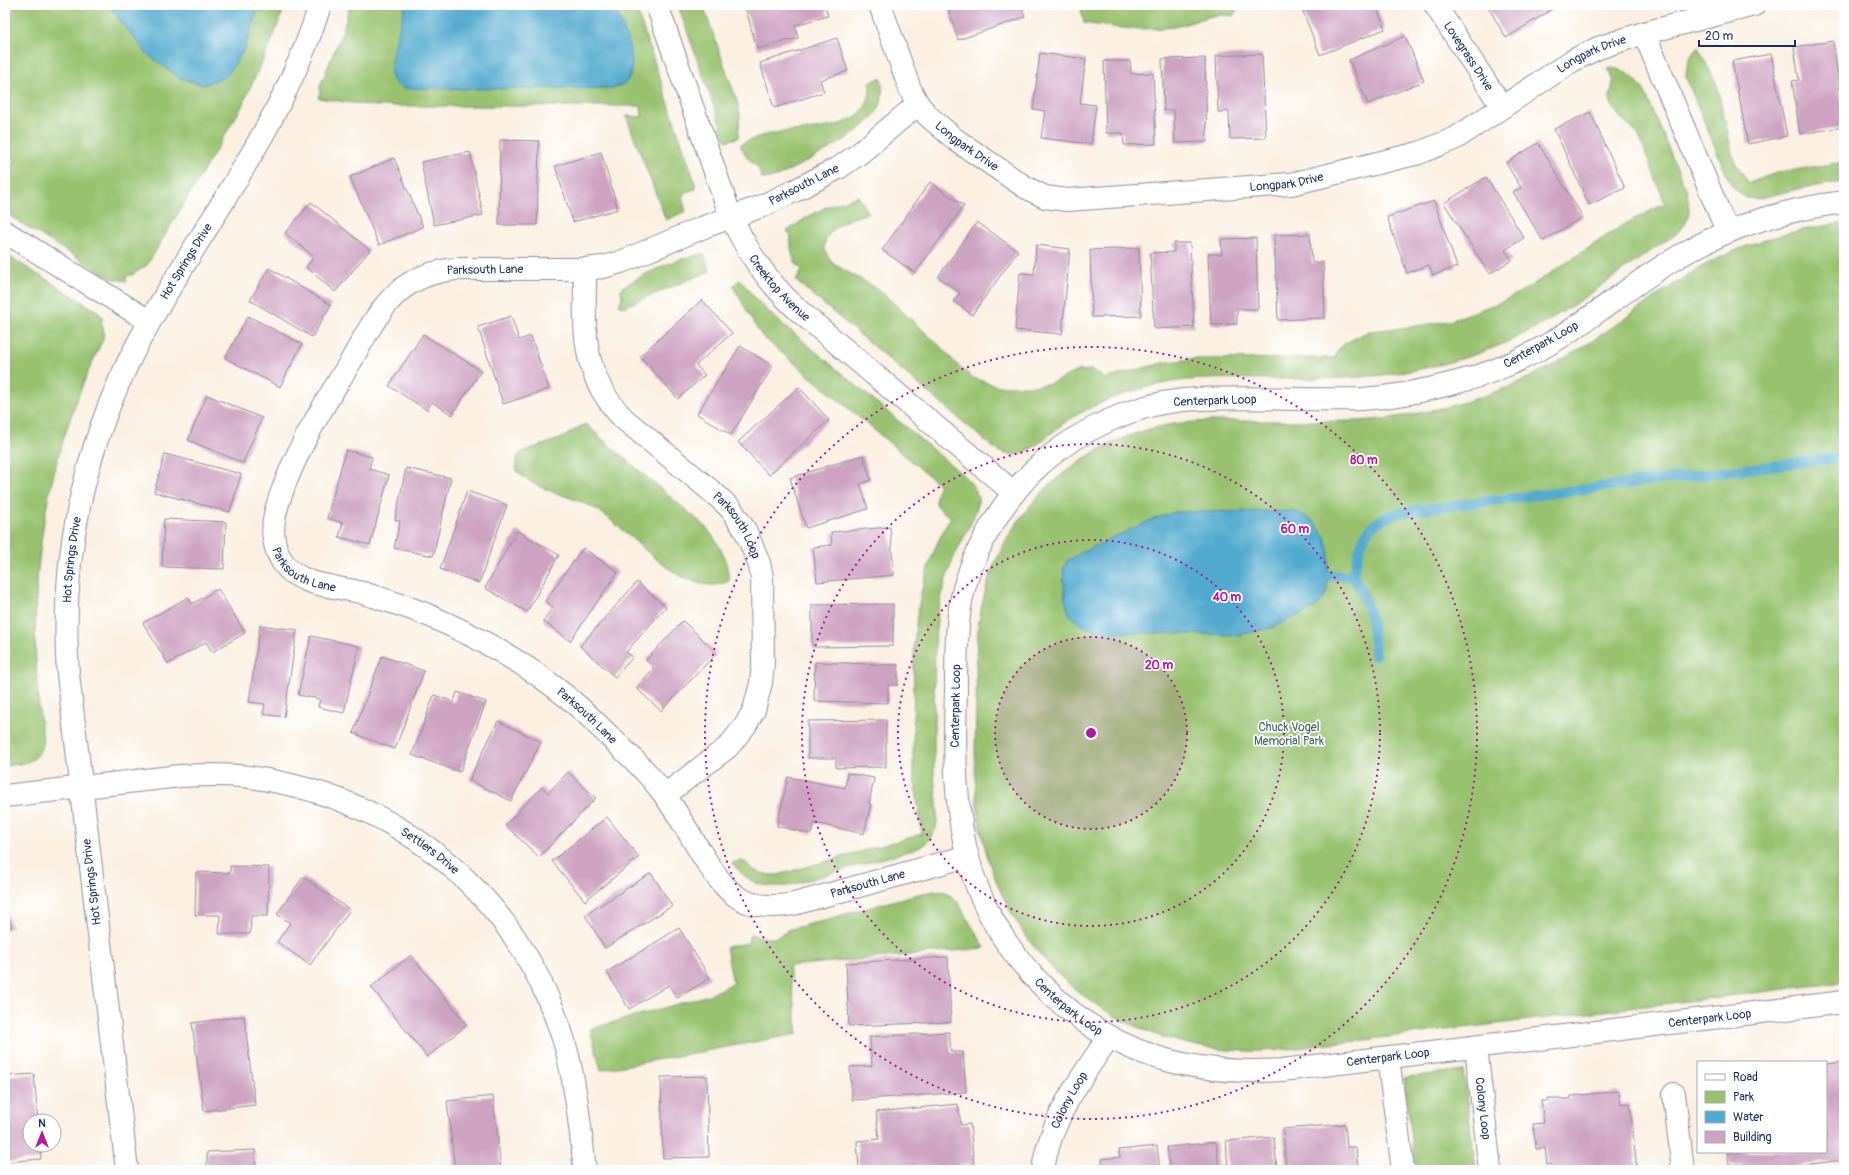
<svg xmlns="http://www.w3.org/2000/svg" width="1849" height="1175" viewBox="0 0 1849 1175" font-family="Pangolin,sans-serif">
  <style>
    .green { fill: #99c26f; stroke: #5a7866 }
    .water { fill: #52aacf; stroke: #366c96 }
    .lines { fill: none; stroke-linecap: round; stroke-linejoin: round }
    .stream { stroke: #52aacf; stroke-width: 10 }
    .building { fill: #cda3c1 }
    .minor-casing { stroke: #8a8f9f; stroke-width: 24 }
    .minor { stroke: #fff; stroke-width: 22 }
    .ring { fill: none; stroke: #b5179e; stroke-width: 2; stroke-dasharray: 2 4 }
    .labels { text-anchor: middle; dominant-baseline: central; stroke-width: 3.5; stroke-linejoin: round; paint-order: stroke }
    .street-label { font-size: 12px; fill: #1b2f5e; stroke: #fff }
    .park-label { font-size: 12px; fill: #476264; stroke: #fff }
    .centre { fill: #b5179e; stroke: #fff; stroke-width: 2 }
    .ring-label { font-size: 12px; text-anchor: middle; font-weight: bold; fill: #b5179e; stroke: #fff; stroke-width: 3.5; stroke-linejoin: round; paint-order: stroke }
  </style>
  <rect width="100%" height="100%" fill="#fff"/>
  <filter id="ink" filterUnits="userSpaceOnUse"><feTurbulence type="fractalNoise" baseFrequency=".025" numOctaves="2"/><feDisplacementMap in="SourceGraphic" scale="8" xChannelSelector="R" yChannelSelector="G"/><feConvolveMatrix kernelMatrix="1 2 1 2 8 2 1 2 1" color-interpolation-filters="sRGB"/></filter>
  <filter id="wash" filterUnits="userSpaceOnUse"><feTurbulence type="fractalNoise" baseFrequency=".012" numOctaves="4" result="noise"/><feDisplacementMap in="SourceGraphic" scale="16" xChannelSelector="R" yChannelSelector="G"/><feGaussianBlur stdDeviation="0.9" result="paint"/><feColorMatrix in="noise" values="0 0 0 0 0 0 0 0 0 0 0 0 0 0 0 0 0 1.4 0 .05"/><feComposite in="paint" operator="in"/></filter>
  <g filter="url(#wash)">
    <rect width="100%" height="100%" fill="#faefe0"/>
    <!-- green -->
    <path class="green" d="M5,5H285L272,40L240,110L147,265L132,275L126,276L127,281L110,278L5,213V177L14,161L5,148Z
      M350,5H635L694,179L696,189L685,192L682,198L686,211L666,220L626,116L642,117L641,106H375L318,98L320,92V86L343,30Z
      M678,5H703L738,104L740,115L738,138L726,141Z
      M1080,5H1241L1233,16C1212,11 1194,24 1173,27C1144,31 1113,28 1084,23Z
      M1698,47L1717,85L1734,161L1749,183L1776,173L1844,162V182L1802,188L1756,199L1746,198L1733,187L1727,176L1686,78C1686,66 1689,56 1698,47Z
      M1612,68C1628,70 1637,80 1645,92L1686,190L1688,199L1689,213L1687,220L1685,225L1675,235C1612,275 1554,327 1482,352C1409,378 1350,379 1274,379C1235,379 1194,376 1156,385C1125,392 1093,404 1067,421C1053,430 1037,448 1022,453C1012,457 1002,454 994,448L796,281L802,270C792,261 790,250 791,236L787,231L806,218L824,208L858,196L869,213C851,218 830,224 824,245L825,251L832,263L878,289L942,348L958,366L973,378L998,386H1034L1052,383L1077,371L1091,370L1100,374L1104,379L1162,363L1190,359L1335,358L1339,348L1344,344L1369,331L1410,327L1449,321L1501,302L1528,288L1623,225L1665,203L1638,134L1620,118L1611,103L1610,97L1613,82L1608,69Z
      M881,78C883,87 883,97 880,106C866,135 805,161 777,177L762,179L758,167C749,162 745,154 740,145C753,138 766,134 781,132C813,128 874,132 870,82Z
      M1844,223V982L1289,1049C1142,1066 1012,978 981,831C973,792 975,751 976,711C977,676 974,639 982,605C1000,518 1066,453 1150,429C1171,423 1192,422 1213,421C1246,421 1278,421 1311,421C1332,421 1352,422 1373,420C1427,414 1481,401 1530,377C1588,349 1636,308 1690,274C1736,245 1790,230 1844,223Z
      M5,254L97,311L104,318L101,320L104,332L103,339C39,472 24,596 43,742C38,764 24,763 5,766Z
      M704,254L710,271L623,307L619,305L622,298L621,289L626,285C646,273 681,256 704,254Z
      M740,279L755,298L772,315L963,475C970,482 978,489 978,501C978,515 958,546 952,562C942,588 936,617 935,645C934,687 934,730 934,773C935,790 940,810 936,827C933,836 927,843 919,848L787,886C759,887 750,884 732,863C747,857 746,866 756,871C763,874 771,875 778,875L922,834L913,768L914,646C917,600 927,557 951,517C936,508 931,502 940,485L763,337L757,329L733,286Z
      M586,424L611,447L704,525C718,541 728,559 729,581C684,603 629,528 594,508C569,494 537,492 517,471C515,463 515,457 522,452L562,438L581,426Z
      M934,891L946,892L957,901L985,948L789,966L798,1034L601,1070L590,1029L709,995L733,983L726,947L748,943L750,934C767,938 774,942 788,930L914,895Z
      M1463,1070L1476,1170H1416L1404,1078Z"/>
    <!-- water -->
    <path class="water" d="M108,5H259L245,48L227,76L203,85L180,78L147,54Z
      M405,5H614C621,24 640,62 628,80C625,84 619,86 614,88L455,89L403,88L395,83L392,78L390,65Z
      M1295,511L1315,522L1325,537L1329,553L1327,591L1322,601L1313,609L1271,628L1238,635L1099,632L1079,624L1069,614L1065,600L1063,570L1067,561L1084,551L1149,521L1174,512Z"/>
    <g class="lines">
      <!-- stream -->
      <path class="stream" d="M1315,575L1353,576
        M1375,656C1374,627 1368,600 1353,576C1362,536 1365,519 1409,511L1844,457"/>
    </g>
    <g id="blocks">
      <!-- building -->
      <path class="building" d="M825,5L828,16L795,25L798,38L757,49L745,6Z
        M947,5H1021L1025,17L958,40Z
        M1312,5H1376L1385,29L1320,55L1302,9Z
        M1487,5H1559L1506,38Z
        M1405,36L1424,81L1368,104L1349,60Z
        M837,38L848,71L820,80L824,92L774,108L760,63Z
        M1833,41L1844,116V127L1800,134L1792,81L1799,80L1794,47Z
        M1040,53L1086,59L1080,103L1096,105L1091,144L1041,138L1045,111L1033,109Z
        M1262,54L1266,138L1230,139L1229,111L1218,112L1216,56Z
        M1771,54L1787,136L1748,144L1732,61Z
        M1205,58L1207,142L1175,143L1174,110L1164,111L1162,59Z
        M1104,61H1130L1131,74L1153,73L1156,144L1124,145L1123,133H1106Z
        M1590,112L1625,188L1589,205L1554,129Z
        M500,140L539,141L537,225H499Z
        M1538,143L1583,217L1543,241L1513,192L1521,188L1506,163Z
        M470,152L483,215L434,225L421,162Z
        M601,152L618,209L573,222L555,166Z
        M394,158L423,227L379,245L350,177Z
        M1486,177L1524,238L1505,250L1512,260L1489,274L1444,203Z
        M930,182L964,206L915,273L882,250Z
        M1434,201L1457,267L1433,275L1429,265L1407,273L1387,217Z
        M311,202L370,250L335,292L306,267L314,257L285,233Z
        M977,222L1018,251L972,315L953,301L960,293L938,277Z
        M1310,234L1312,263L1323,262L1325,318L1278,320L1274,235Z
        M1256,238L1258,309H1237V324L1211,325L1208,254H1222L1221,239Z
        M1174,243H1190L1194,327L1154,329L1150,253L1174,252Z
        M1036,245L1070,249L1062,334L1015,330L1020,273L1034,274Z
        M1139,248L1141,316L1092,317L1090,250Z
        M269,268L331,305L312,337L250,300Z
        M702,300L732,333L696,365L705,375L678,399L640,356Z
        M248,316L302,344L280,387L225,358Z
        M511,316L519,340L531,336L549,389L503,404L478,327Z
        M423,334L481,371L452,415L432,402L427,410L389,386Z
        M740,346L773,366L731,435L697,414Z
        M799,387L829,420L769,475L738,442Z
        M207,395L262,418L243,463L188,440Z
        M346,450L372,457L369,469L389,475L370,545L339,537L343,523L327,518Z
        M165,454L241,474L230,512L154,492Z
        M863,455L871,480L860,484L868,509L806,528L790,478Z
        M406,468L451,478L433,556L394,548L400,521L395,520Z
        M467,491L507,505L479,583L440,569Z
        M164,519L226,522L224,569L162,567Z
        M890,527L894,575L817,582L813,547L832,545L831,532Z
        M517,531L559,555L527,612L485,588Z
        M583,548L618,572L570,641L543,621L553,607L545,601Z
        M637,582L666,607L626,652L633,657L615,677L580,646Z
        M218,589L245,633L212,652L206,642L168,664L143,623L188,597L192,604Z
        M893,604V646L812,647V605Z
        M683,621L717,653L661,711L636,688L654,668L646,660Z
        M260,625L297,630L284,717L263,714L265,704L249,702Z
        M311,636L359,646L344,713L318,707L320,699L298,695Z
        M382,656L424,671L395,749L353,733Z
        M815,662L898,665V685H888V703L814,701Z
        M457,692L486,702L460,772L412,755L434,695L454,702Z
        M886,720V767L836,768V758H808V721Z
        M498,721L541,742L511,801L469,780Z
        M568,772L596,798L539,857L505,825L542,787L548,793Z
        M847,773L874,778L869,804H871L864,834L815,823L811,834L777,826L788,777L845,788Z
        M607,817L639,857L585,901L552,861Z
        M230,866L269,867L268,916H251L250,934H219L220,915H195L196,872L230,873Z
        M651,873L672,906L605,948L585,915Z
        M303,877L350,910L310,965L277,942L290,923L277,914Z
        M5,908L12,927L5,930Z
        M679,928L710,978L677,998L669,985L629,1009L607,972Z
        M411,955L467,1025L427,1057L371,987Z
        M948,957L951,1022L849,1026L846,963Z
        M244,1016L255,1105L204,1111L192,1023Z
        M949,1032L951,1052H963L966,1092L852,1100L850,1067L872,1066L870,1037Z
        M1844,1062V1160L1760,1170H1742V1164L1729,1165L1727,1152H1826V1064Z
        M34,1074L38,1121H30V1145H40L41,1159L5,1162V1076Z
        M707,1076L709,1157L663,1158L661,1077Z
        M1619,1091L1621,1104L1630,1103L1637,1170H1553L1552,1164L1547,1165L1545,1148L1536,1149L1533,1124L1544,1123L1541,1101H1549L1548,1099H1568L1571,1098V1096Z
        M493,1096L501,1170H455L447,1101Z
        M958,1104L961,1125L970,1124L974,1164L910,1170H859L857,1141L879,1139L876,1112Z
        M1345,1124L1347,1147H1356L1358,1170H1286L1283,1129Z
        M1274,1137L1277,1170H1228L1226,1141Z
        M1216,1142L1219,1170H1170L1167,1147Z
        M1157,1146L1160,1170H1103L1102,1159L1120,1157L1119,1150Z
        M255,1150L256,1170H207V1152Z
        M272,1168V1170H260V1169Z"/>
    </g>
  </g>
  <g filter="url(#ink)">
    <use href="#blocks" fill-opacity="0" stroke="#8a8f9f" stroke-width="1"/>
    <g class="lines">
      <!-- minor casing -->
      <g class="minor-casing">
        <g id="minor">
          <path id="s1" d="M657,5L728,209C744,248 766,281 798,310L1014,493"/>
          <path id="s2" d="M880,5L910,89L918,104L928,116L956,140L1025,187L1045,197L1067,200L1291,184L1419,153L1456,138L1572,61L1598,48L1644,33L1754,5"/>
          <path id="s3" d="M1435,5L1502,107"/>
          <path d="M1644,33L1727,231"/>
          <path id="s4" d="M918,104L860,153L840,167L794,191L762,206L704,227L621,262L603,267L585,269H456C434,271 413,278 396,294C377,312 364,338 351,361C327,400 303,438 286,481C282,492 277,504 275,515C271,532 274,550 284,564C301,587 338,586 363,593C386,600 409,607 430,616C492,643 553,679 600,727C621,748 646,769 663,793C677,812 689,833 701,853C727,894 742,913 794,904L968,856"/>
          <path id="s5" d="M1844,202C1782,210 1730,226 1676,258C1639,280 1606,307 1570,331C1535,354 1495,373 1454,383C1424,391 1393,397 1362,399C1302,401 1242,395 1183,400C1133,405 1082,429 1044,461C1004,496 969,554 960,607C956,635 956,663 956,692C954,751 954,812 971,869C997,954 1071,1030 1156,1057C1198,1070 1239,1073 1282,1070L1844,1002"/>
          <path d="M5,232L149,321"/>
          <path id="s6" d="M585,269C585,329 579,373 624,419L716,495L731,509L745,530L752,546L759,563L762,577L763,664L761,683L754,710L745,726L728,747L665,795"/>
          <path id="s7" d="M5,796L180,776C205,775 231,774 256,778C404,801 519,897 564,1041C576,1083 580,1127 585,1170"/>
          <path id="s8" d="M1476,1047L1490,1170"/>
          <path d="M1388,1058L1403,1170"/>
          <path d="M1674,1094L1683,1170"/>
          <path id="s9" d="M127,1170L68,674C59,551 88,429 149,323C209,218 284,121 320,5"/>
          <path id="s10" d="M1043,1170C1050,1120 1081,1077 1109,1037"/>
        </g>
      </g>
      <!-- minor -->
      <use href="#minor" class="minor"/>
    </g>
  </g>
  <!-- distance rings -->
  <circle cx="1091" cy="733" r="96" fill="#b5179e" fill-opacity=".12"/>
  <g class="ring">
    <circle cx="1091" cy="733" r="96"/>
    <circle cx="1091" cy="733" r="193"/>
    <circle cx="1091" cy="733" r="289"/>
    <circle cx="1091" cy="733" r="386"/>
  </g>
  <g class="labels">
    <!-- street labels -->
    <g class="street-label">
      <text stroke="none"><textPath href="#s2" startOffset="843">Longpark Drive</textPath></text>
      <text stroke="none"><textPath href="#s3" startOffset="61">Lovegrass Drive</textPath></text>
      <text stroke="none"><textPath href="#s2" startOffset="171">Longpark Drive</textPath></text>
      <text stroke="none"><textPath href="#s2" startOffset="507">Longpark Drive</textPath></text>
      <text transform="translate(804 185) rotate(-27)">Parksouth Lane</text>
      <text stroke="none"><textPath href="#s9" startOffset="937">Hot Springs Drive</textPath></text>
      <text transform="translate(485 270) rotate(-1)">Parksouth Lane</text>
      <text stroke="none"><textPath href="#s1" startOffset="311">Creektop Avenue</textPath></text>
      <text transform="translate(1541 345) rotate(-29)">Centerpark Loop</text>
      <text transform="translate(1215 401) rotate(-2)">Centerpark Loop</text>
      <text stroke="none"><textPath href="#s6" startOffset="317">Parksouth Loop</textPath></text>
      <text stroke="none"><textPath href="#s9" startOffset="614">Hot Springs Drive</textPath></text>
      <text stroke="none"><textPath href="#s4" startOffset="896">Parksouth Lane</textPath></text>
      <text transform="translate(956 706) rotate(-89)">Centerpark Loop</text>
      <text stroke="none"><textPath href="#s4" startOffset="1220">Parksouth Lane</textPath></text>
      <text stroke="none"><textPath href="#s7" startOffset="443">Settlers Drive</textPath></text>
      <text transform="translate(92 882) rotate(-97)">Hot Springs Drive</text>
      <text stroke="none"><textPath href="#s4" startOffset="1592">Parksouth Lane</textPath></text>
      <text stroke="none"><textPath href="#s5" startOffset="1468">Centerpark Loop</textPath></text>
      <text stroke="none"><textPath href="#s5" startOffset="2128">Centerpark Loop</textPath></text>
      <text stroke="none"><textPath href="#s5" startOffset="1804">Centerpark Loop</textPath></text>
      <text stroke="none"><textPath href="#s10" startOffset="75">Colony Loop</textPath></text>
      <text stroke="none"><textPath href="#s8" startOffset="62">Colony Loop</textPath></text>
    </g>
    <!-- park labels -->
    <g class="park-label">
      <text x="1289" y="727">Chuck Vogel<tspan x="1289" dy="14">Memorial Park</tspan></text>
    </g>
  </g>
  <circle cx="1091" cy="733" r="6" class="centre"/>
  <g class="ring-label">
    <text x="1364" y="464">80 m</text>
    <text x="1295" y="533">60 m</text>
    <text x="1227" y="601">40 m</text>
    <text x="1159" y="669">20 m</text>
  </g>
  <!-- margin -->
  <rect width="1849" height="1175" fill="none" stroke="#fff" stroke-width="20"/>
  <!-- legend -->
  <rect x="1697" y="1061" width="130" height="92" fill="#ffffff" stroke="#a4acbf"/>
  <rect x="1705" y="1074" width="20" height="6" fill="#ffffff" stroke="#a4acbf"/>
  <text x="1733" y="1081" font-size="12" fill="#1b2f5e">Road</text>
  <rect x="1705" y="1091" width="20" height="12" fill="#99c26f" stroke="#a4acbf"/>
  <text x="1733" y="1101" font-size="12" fill="#1b2f5e">Park</text>
  <rect x="1705" y="1111" width="20" height="12" fill="#52aacf" stroke="#a4acbf"/>
  <text x="1733" y="1121" font-size="12" fill="#1b2f5e">Water</text>
  <rect x="1705" y="1131" width="20" height="12" fill="#cda3c1" stroke="#a4acbf"/>
  <text x="1733" y="1141" font-size="12" fill="#1b2f5e">Building</text>
  <!-- north arrow -->
  <g transform="translate(42 1133)"><circle r="19" fill="#ffffff" stroke="#a4acbf"/>
  <path d="M0-3L7 15L0 10L-7 15Z" fill="#b5179e"/>
  <text y="-6" font-size="11" font-weight="bold" text-anchor="middle" fill="#1b2f5e">N</text>
  </g>
  <!-- scale -->
  <path d="M1699 40v6h96v-6" fill="none" stroke="#1b2f5e" stroke-width="2"/>
  <text x="1705" y="40" font-size="12" fill="#1b2f5e" stroke="#ffffff" stroke-width="3" paint-order="stroke">20 m</text>
</svg>
